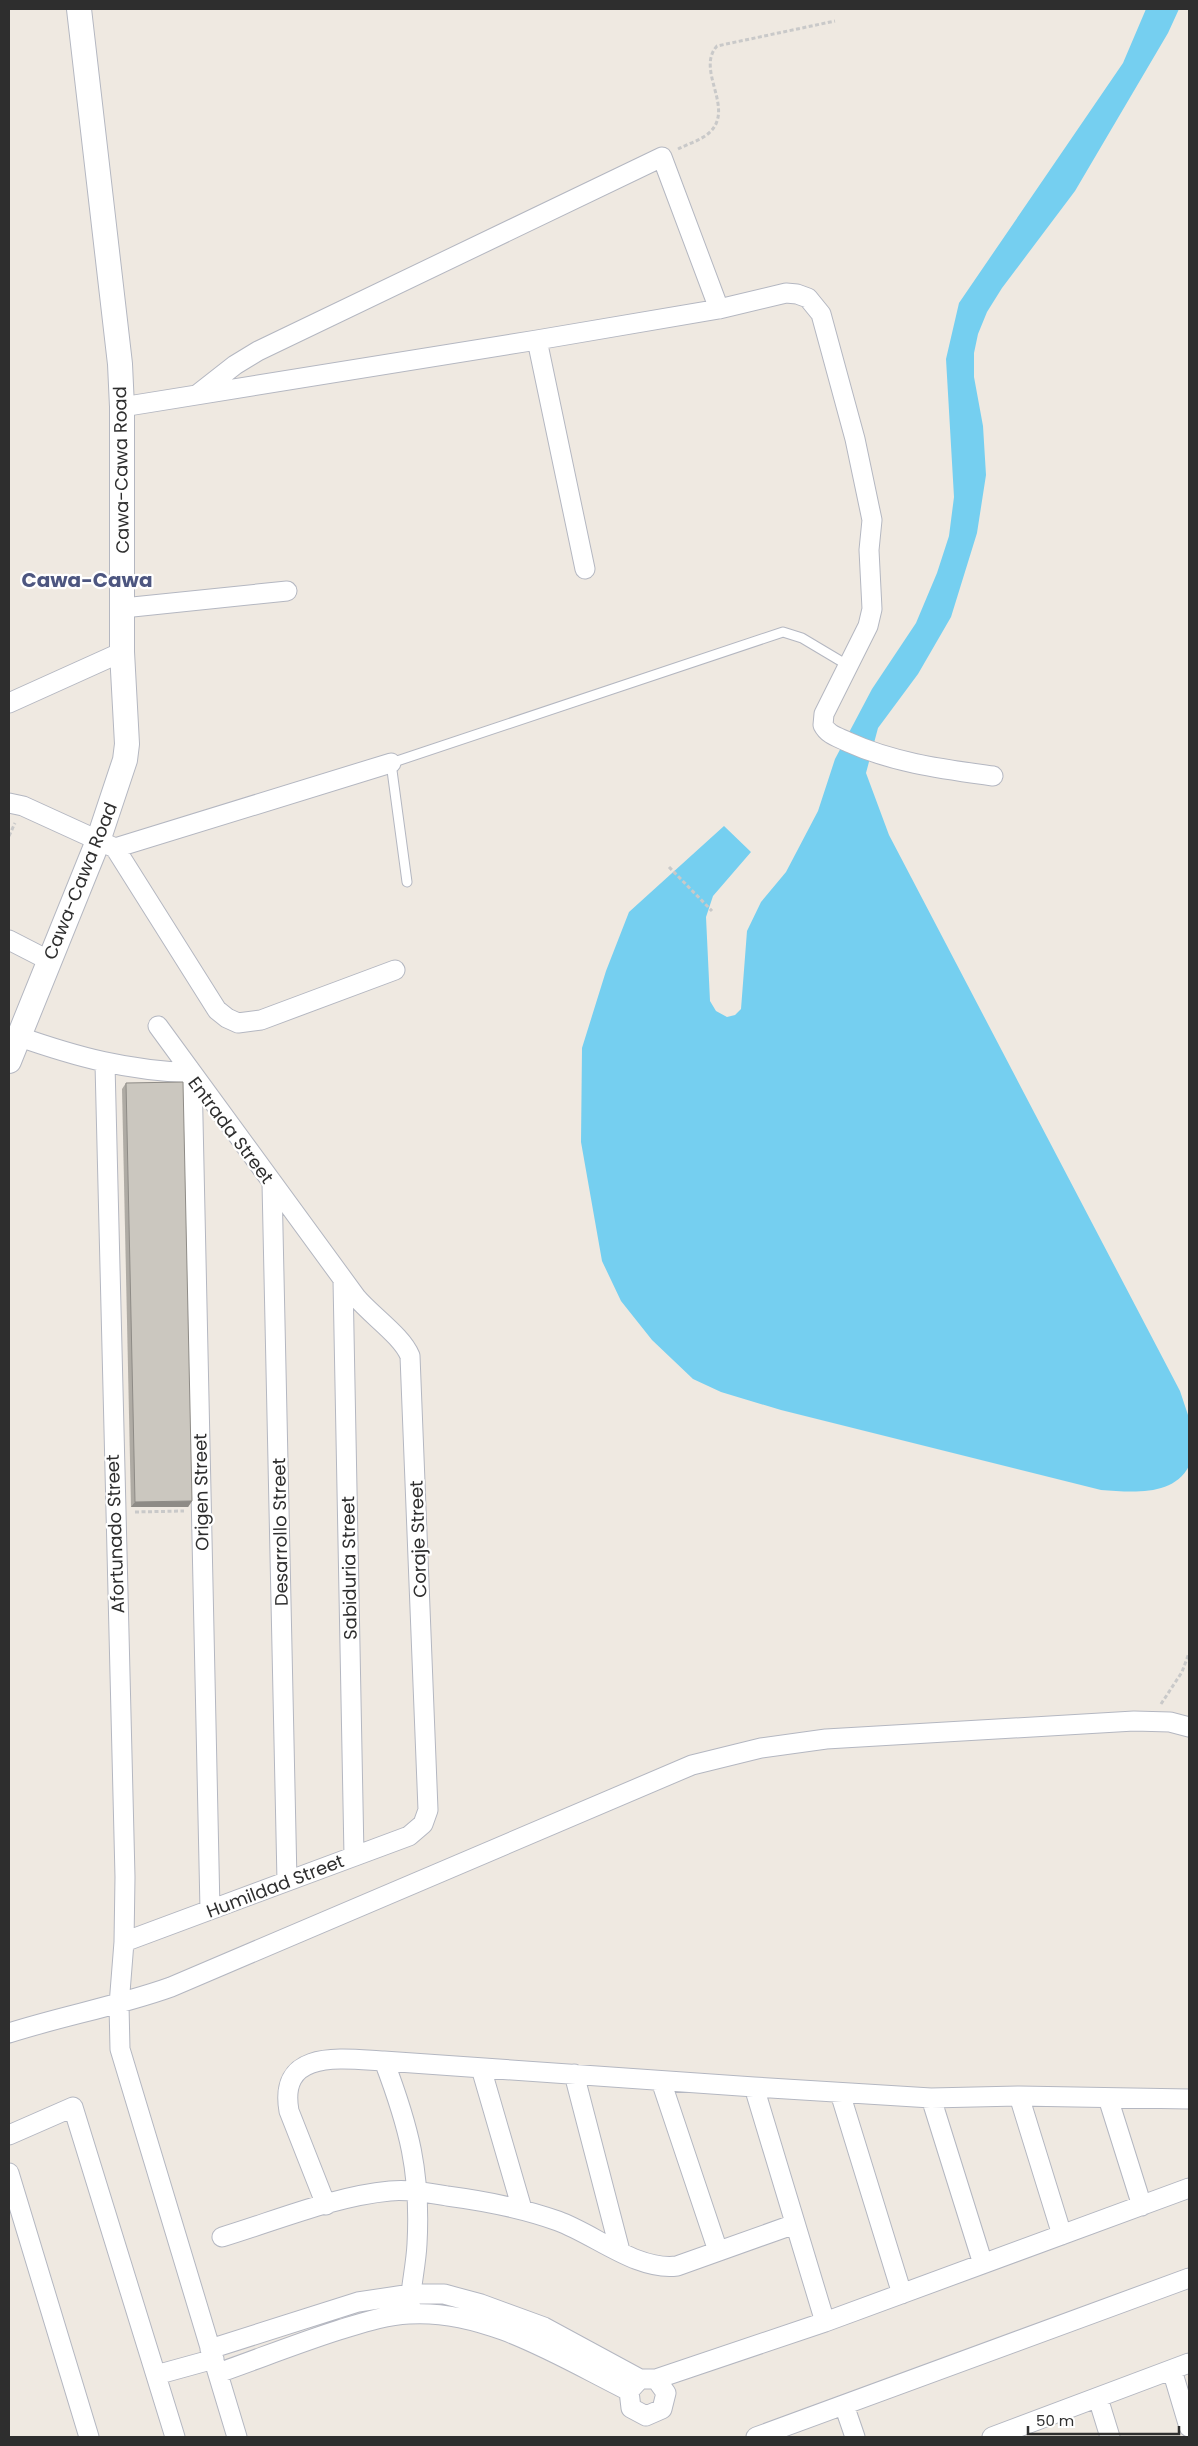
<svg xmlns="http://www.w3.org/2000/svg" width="1198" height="2446" viewBox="0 0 1198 2446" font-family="Poppins,sans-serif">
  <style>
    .water { fill: #75cff0 }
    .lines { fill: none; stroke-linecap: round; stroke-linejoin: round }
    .service-casing { stroke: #b4b7c1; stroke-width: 11 }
    .minor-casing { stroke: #b4b7c1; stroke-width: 21 }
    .tertiary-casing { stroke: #b4b7c1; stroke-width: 26 }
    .path { stroke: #c9c9c9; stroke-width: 3; stroke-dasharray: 4 2.5; stroke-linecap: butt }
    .service { stroke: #fff; stroke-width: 9 }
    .minor { stroke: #fff; stroke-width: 19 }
    .tertiary { stroke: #fff; stroke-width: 24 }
    .wall { fill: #afaba4 }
    .shaded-wall { fill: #8e8b86 }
    .building { fill: #cbc7bf; stroke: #8e8b86 }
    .labels { text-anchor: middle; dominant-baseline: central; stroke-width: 4.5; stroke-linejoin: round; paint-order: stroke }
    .street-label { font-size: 18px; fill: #2e2e2e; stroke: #fff }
    .quarter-label { font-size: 20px; font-weight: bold; fill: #4d5680; stroke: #fff }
  </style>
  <rect width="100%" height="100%" fill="#efe9e1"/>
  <!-- water -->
  <path class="water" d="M1146,9H1179L1168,33L1075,191L1002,288L987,312L978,334L974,353V377L983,426L986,475L977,533L951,617L918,674L878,728L866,773L889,835L1180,1391L1189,1418V1466C1173,1497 1131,1492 1101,1490L781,1410L721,1392L693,1379L652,1340L621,1301L602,1261L581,1142L582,1048L606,971L629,912L724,826L751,852L713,896L706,917L710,1001L716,1011L727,1017L735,1015L741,1009L747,931L761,902L786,872L818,811L835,759L872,689L916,623L937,573L949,536L954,497L946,359L959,303L1123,63Z"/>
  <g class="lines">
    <!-- service casing -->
    <g class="service-casing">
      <path id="service" d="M407,882L391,763L783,632L802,638L849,666"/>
    </g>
    <!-- minor casing -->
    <g class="minor-casing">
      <path id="minor" d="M537,340L585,569
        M198,394L235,365L258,351L662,157L719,309
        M122,407L537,340L719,309L786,293L797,294L808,298L821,314L855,439L872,520L869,550L872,609L868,626L824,714L823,725C828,735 838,737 848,742C894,763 943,769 993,776
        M123,608L287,591
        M9,703L122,652
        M9,803L23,806L115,848L217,1010L227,1018L238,1023L261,1020L395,970
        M115,848L391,763
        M9,940L48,960
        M17,1036C80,1058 126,1070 192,1073
        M105,1064L125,1877L124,1942L119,2005L120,2049L237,2437
        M192,1073L210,1910
        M272,1183L287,1881
        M343,1280L354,1856
        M124,1942L409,1836L423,1824L428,1810L410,1356C402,1336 372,1316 356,1297L158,1026
        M9,2033C62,2016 118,2006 171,1987L692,1765L761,1748L826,1739L1134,1721L1170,1722L1189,1727
        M384,2061C409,2127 421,2172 417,2244C416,2265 411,2285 410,2305
        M481,2068L522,2209
        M574,2074L620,2251
        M661,2081L718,2251
        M754,2087L825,2322
        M840,2093L902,2294
        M1019,2096L1062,2235
        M931,2098L983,2264
        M1108,2098L1142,2206
        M9,2135L73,2107L175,2437
        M9,2173L89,2437
        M326,2205L289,2111C278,2048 343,2059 384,2061L754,2087L931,2098L1019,2096L1189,2099
        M222,2237C275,2221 335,2196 390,2191C409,2189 428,2193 447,2196C485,2201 522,2208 558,2221C596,2235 637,2271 677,2266L795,2224
        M210,2349L358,2302L411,2294H444L481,2304L544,2327L640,2379
        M1172,2370L1189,2427
        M218,2373C258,2359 298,2343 339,2330C362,2323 385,2315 409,2314C487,2309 562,2358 629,2391
        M156,2375L214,2359
        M629,2391L640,2379H656L825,2322L1189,2188
        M629,2391L631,2408L646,2416L662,2409L666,2393L656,2379
        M1098,2398L1110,2437
        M844,2405L855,2437
        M756,2437L1189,2278
        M992,2437L1189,2363"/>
    </g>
    <!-- tertiary casing -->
    <g class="tertiary-casing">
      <path id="tertiary" d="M9,1061L98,841L125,760L127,744L122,652V407L120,364L79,9"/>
    </g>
    <!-- path -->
    <path class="path" d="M678,149C688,144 701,140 709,133C736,109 695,70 717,46L835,21
      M9,836L15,823
      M669,867L712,911
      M135,1512L184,1511
      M1161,1704L1182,1672L1189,1653"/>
    <!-- service -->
    <use href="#service" class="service"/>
    <!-- minor -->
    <use href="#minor" class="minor"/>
    <!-- tertiary -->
    <use href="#tertiary" class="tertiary"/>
  </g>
  <!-- wall -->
  <path class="wall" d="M126,1083L192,1501L188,1507H131L122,1089Z"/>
  <!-- shaded-wall -->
  <path class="shaded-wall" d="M192,1501L188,1507H131L135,1502Z"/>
  <!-- building -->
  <path class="building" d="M183,1082L192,1501L135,1502L126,1083Z"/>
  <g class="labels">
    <!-- street labels -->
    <g class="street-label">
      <text transform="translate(121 470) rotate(-91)">Cawa-Cawa Road</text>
      <text transform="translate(80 881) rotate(-68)">Cawa-Cawa Road</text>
      <text transform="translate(231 1130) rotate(53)">Entrada Street</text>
      <text transform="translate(201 1492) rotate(-91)">Origen Street</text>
      <text transform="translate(280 1532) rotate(-91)">Desarrollo Street</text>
      <text transform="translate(115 1534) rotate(-92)">Afortunado Street</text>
      <text transform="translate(418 1539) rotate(-92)">Coraje Street</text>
      <text transform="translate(349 1568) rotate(-91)">Sabiduria Street</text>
      <text transform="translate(275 1886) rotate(-21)">Humildad Street</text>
    </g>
    <!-- quarter labels -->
    <g class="quarter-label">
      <text x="87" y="580">Cawa-Cawa</text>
    </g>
  </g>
  <!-- border -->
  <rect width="1198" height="2446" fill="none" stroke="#2e2e2e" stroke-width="20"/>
  <!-- scale -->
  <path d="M1028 2426v8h151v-8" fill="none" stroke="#2e2e2e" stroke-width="2.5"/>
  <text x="1036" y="2426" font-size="15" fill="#2e2e2e" stroke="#ffffff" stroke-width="4" paint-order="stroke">50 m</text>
</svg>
